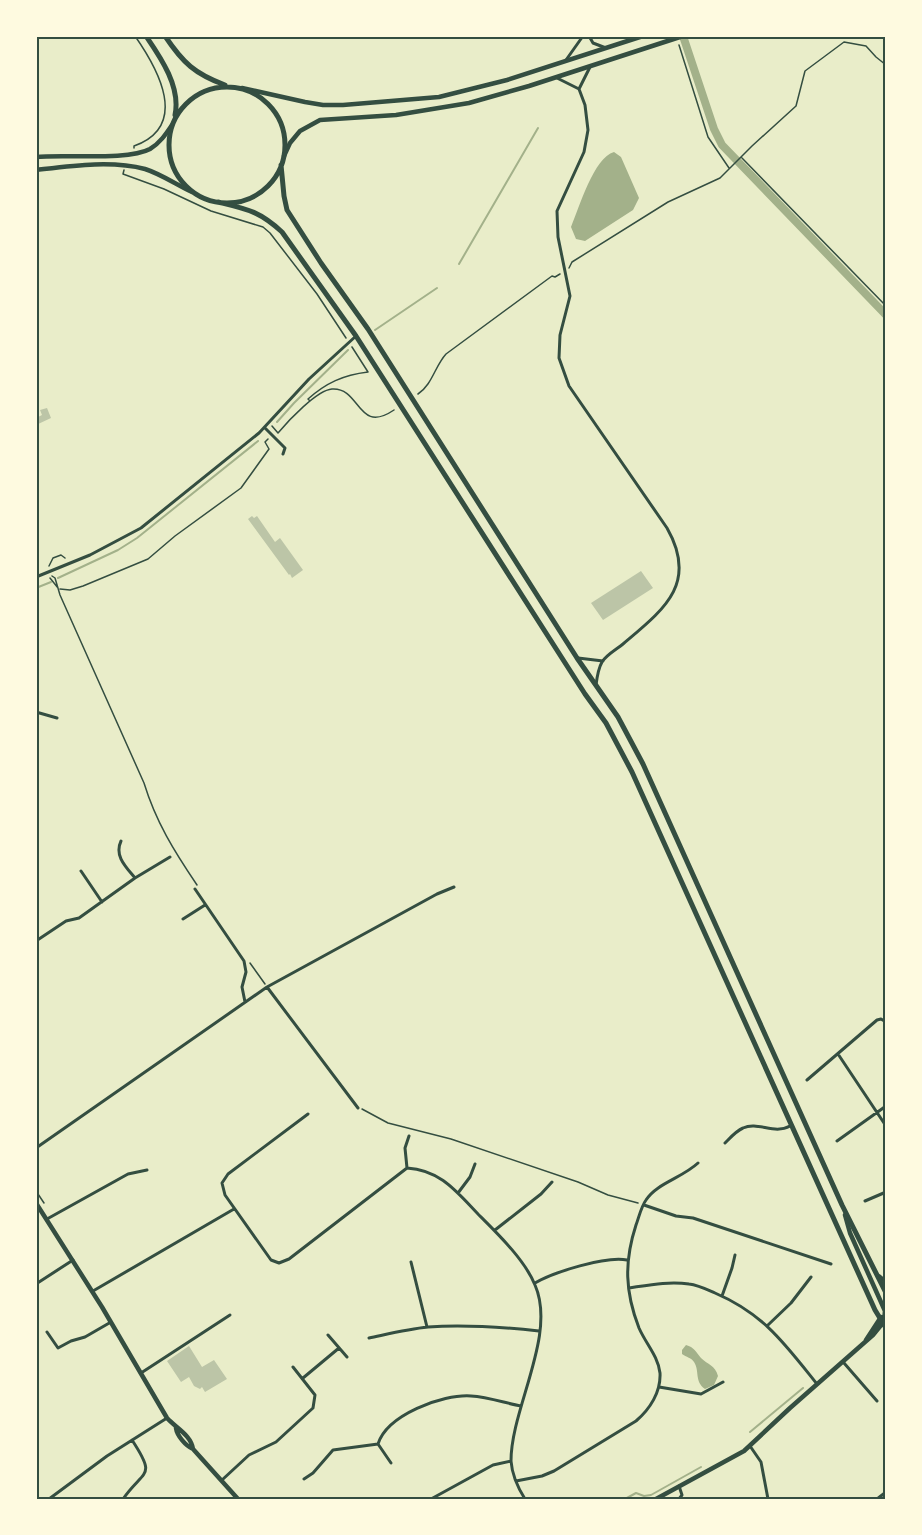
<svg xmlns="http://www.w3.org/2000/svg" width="922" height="1535" viewBox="0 0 922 1535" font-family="Bitter,serif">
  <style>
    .water { fill: #a3b18a }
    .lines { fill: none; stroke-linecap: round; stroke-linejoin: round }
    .stream { stroke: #a3b18a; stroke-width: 2 }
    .canal { stroke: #a3b18a; stroke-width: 8 }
    .building { fill: #bcc5a7 }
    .path { stroke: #344e41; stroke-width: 1.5 }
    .minor { stroke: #344e41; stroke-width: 3 }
    .tertiary { stroke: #344e41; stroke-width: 4 }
    .secondary { stroke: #344e41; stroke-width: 4.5 }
    .primary { stroke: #344e41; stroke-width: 4.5 }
    .trunk { stroke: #344e41; stroke-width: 5 }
    .neatline { fill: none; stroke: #344e41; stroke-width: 2 }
  </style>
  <rect width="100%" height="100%" fill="#e9edc9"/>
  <!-- water -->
  <path class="water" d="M614,152L621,157L639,198L633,210L585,241L576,239L571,227C579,208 594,157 614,152Z
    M686,1345C694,1347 696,1352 701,1358C708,1365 715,1365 718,1376L714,1385L705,1389C694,1381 700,1371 694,1362C692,1358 686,1357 682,1354V1350Z"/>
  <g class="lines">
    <!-- stream -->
    <path class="stream" d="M459,264L538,128
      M375,330L437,288
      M277,422L294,403L348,350
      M58,578L118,550L137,538L258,441
      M36,588L51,582
      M750,1432L803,1388
      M625,1499L636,1493L644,1496L651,1495L701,1467"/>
    <!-- canal -->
    <path class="canal" d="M683,36L714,129L722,145L886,315"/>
  </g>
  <!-- building -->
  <path class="building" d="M47,408L51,418L36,425V418L42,415L40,410Z
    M252,516L254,518L257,516L275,542L280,538L303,570L292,578L290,574L289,575L248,519Z
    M641,571L653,588L603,620L591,603Z
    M189,1346L202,1367L214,1360L227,1379L205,1392L202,1387L200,1389L194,1386L189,1377L181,1382L167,1361Z"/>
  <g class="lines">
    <!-- path -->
    <path class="path" d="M679,45L708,137L729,168
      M134,148V146C190,126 158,69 135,36
      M742,158L886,306
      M124,170L123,174L164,189L211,211L263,227L270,233L317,294L346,338
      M569,268L572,262L668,202L720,178L752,146L796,106L805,71L844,42L866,46L876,57L886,65
      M418,394C432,385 435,366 446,354L552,276L555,277L560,274
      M310,401L308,399C326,383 343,375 368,372L352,347
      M272,426L278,433C288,421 317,390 332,389C361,387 357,435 394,410
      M49,566L53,558L61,555L65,558
      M52,576L55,578L60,595L144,783C156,822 174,851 197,885
      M50,578L58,588
      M60,589L70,590L83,586L148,559L175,536L241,488L269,449L265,442L268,439
      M250,963L265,984
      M362,1109L388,1123L451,1139L578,1182L608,1195L638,1203
      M36,1191L44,1203"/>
    <!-- minor -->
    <path class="minor" d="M589,36L593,43L606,48
      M566,60L583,36
      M590,67L579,89L585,105L588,130L584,152L557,211L558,237L570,296L560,335L559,358L569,386L667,528C699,584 663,610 623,644C617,649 606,655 602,662C598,669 597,677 596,685
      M557,78L579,89
      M265,428L285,448L283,454
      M36,577L90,555L141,528L259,433L309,379L356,336
      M578,658L603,661
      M36,712L57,718
      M121,841C114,856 126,867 135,878
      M81,871L102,902
      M195,889L244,961L246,972L242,987L245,1002
      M183,919L205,905
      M36,941L66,921L79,918L135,878L170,857
      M267,987L358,1108
      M838,1054L886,1126
      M807,1080L877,1020L881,1019L886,1022
      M308,1114L228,1174L222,1183L225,1195L271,1260L279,1263L289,1259L407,1168
      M409,1136L405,1148L407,1168C440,1170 456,1191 478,1214C497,1233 525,1260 535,1285C557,1335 511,1408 511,1461C512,1474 518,1488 525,1499
      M837,1141L886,1106
      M725,1143C730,1138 736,1131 743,1128C758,1121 774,1135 790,1126
      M36,1148L267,987L437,894L454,887
      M458,1193L470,1177L475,1164
      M865,1201L886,1192
      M644,1205L676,1216L693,1218L831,1264
      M47,1219L128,1174L147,1170
      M495,1230L541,1194L552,1182
      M411,1262L427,1327
      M535,1283C554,1272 605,1256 627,1260
      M36,1284L73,1260
      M629,1288C649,1285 669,1281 689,1284C698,1285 706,1289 715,1293C764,1314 785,1344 817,1384
      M93,1291L234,1209
      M722,1296L732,1268L735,1255
      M768,1325L791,1303L811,1277
      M47,1332L58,1348L71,1341L85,1337L111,1322
      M328,1335L347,1357
      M369,1338C388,1334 408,1329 428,1327C465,1324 502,1327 539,1331
      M844,1363L877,1401
      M141,1373L230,1315
      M303,1378L339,1348
      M659,1387L701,1394L723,1382
      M378,1444L391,1463
      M750,1446L761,1462L768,1499
      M304,1479L313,1473L333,1450L378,1444C387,1415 442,1394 471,1396C488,1397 505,1403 521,1406
      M222,1480L249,1455L276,1442L313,1408L315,1395L293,1367
      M516,1481L542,1476L554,1471L636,1421C650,1409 661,1392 660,1373C658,1356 646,1344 639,1328C625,1292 624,1262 636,1225C639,1217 641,1207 646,1200C657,1183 682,1178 698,1163
      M49,1499L107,1456L167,1418
      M123,1499C144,1469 157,1478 132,1440
      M431,1499L493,1465L511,1461
      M679,1499L682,1495L679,1486
      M877,1499L886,1492"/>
    <!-- tertiary -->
    <path class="tertiary" d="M879,1276L886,1282"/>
    <!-- secondary -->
    <path class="secondary" d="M242,88L305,102L323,105H343L439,97L507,80L643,36
      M284,156L290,143L300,131L320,120L396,115L469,103L529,86L683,36
      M36,1203L102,1307L167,1418C176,1428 191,1435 193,1449
      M845,1215L850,1233L885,1311L884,1321
      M866,1340L881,1317
      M176,1428C177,1436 186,1446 193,1449L238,1499
      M656,1499L744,1451L790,1408L873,1335L886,1319"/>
    <!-- primary -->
    <path class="primary" d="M36,157C64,154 128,161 150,149C160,143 166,134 172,125
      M36,170C70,166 111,160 145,169C161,174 177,185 192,192"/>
    <!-- trunk -->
    <path class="trunk" d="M146,36C161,58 181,87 175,115
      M165,36C183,63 195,74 225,85
      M169 145a58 58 0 1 1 116 0a58 58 0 1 1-116 0Z
      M281,165L284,196L287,210L321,263L368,329L577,658L618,717L643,764L842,1205L886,1293
      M218,202C247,209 259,211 282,232L356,336L585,694L606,723L632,772L875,1310L886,1328"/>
  </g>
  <!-- border -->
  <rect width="922" height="1535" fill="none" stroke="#fefae0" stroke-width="75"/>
  <rect x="38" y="38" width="846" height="1460" class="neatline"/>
</svg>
